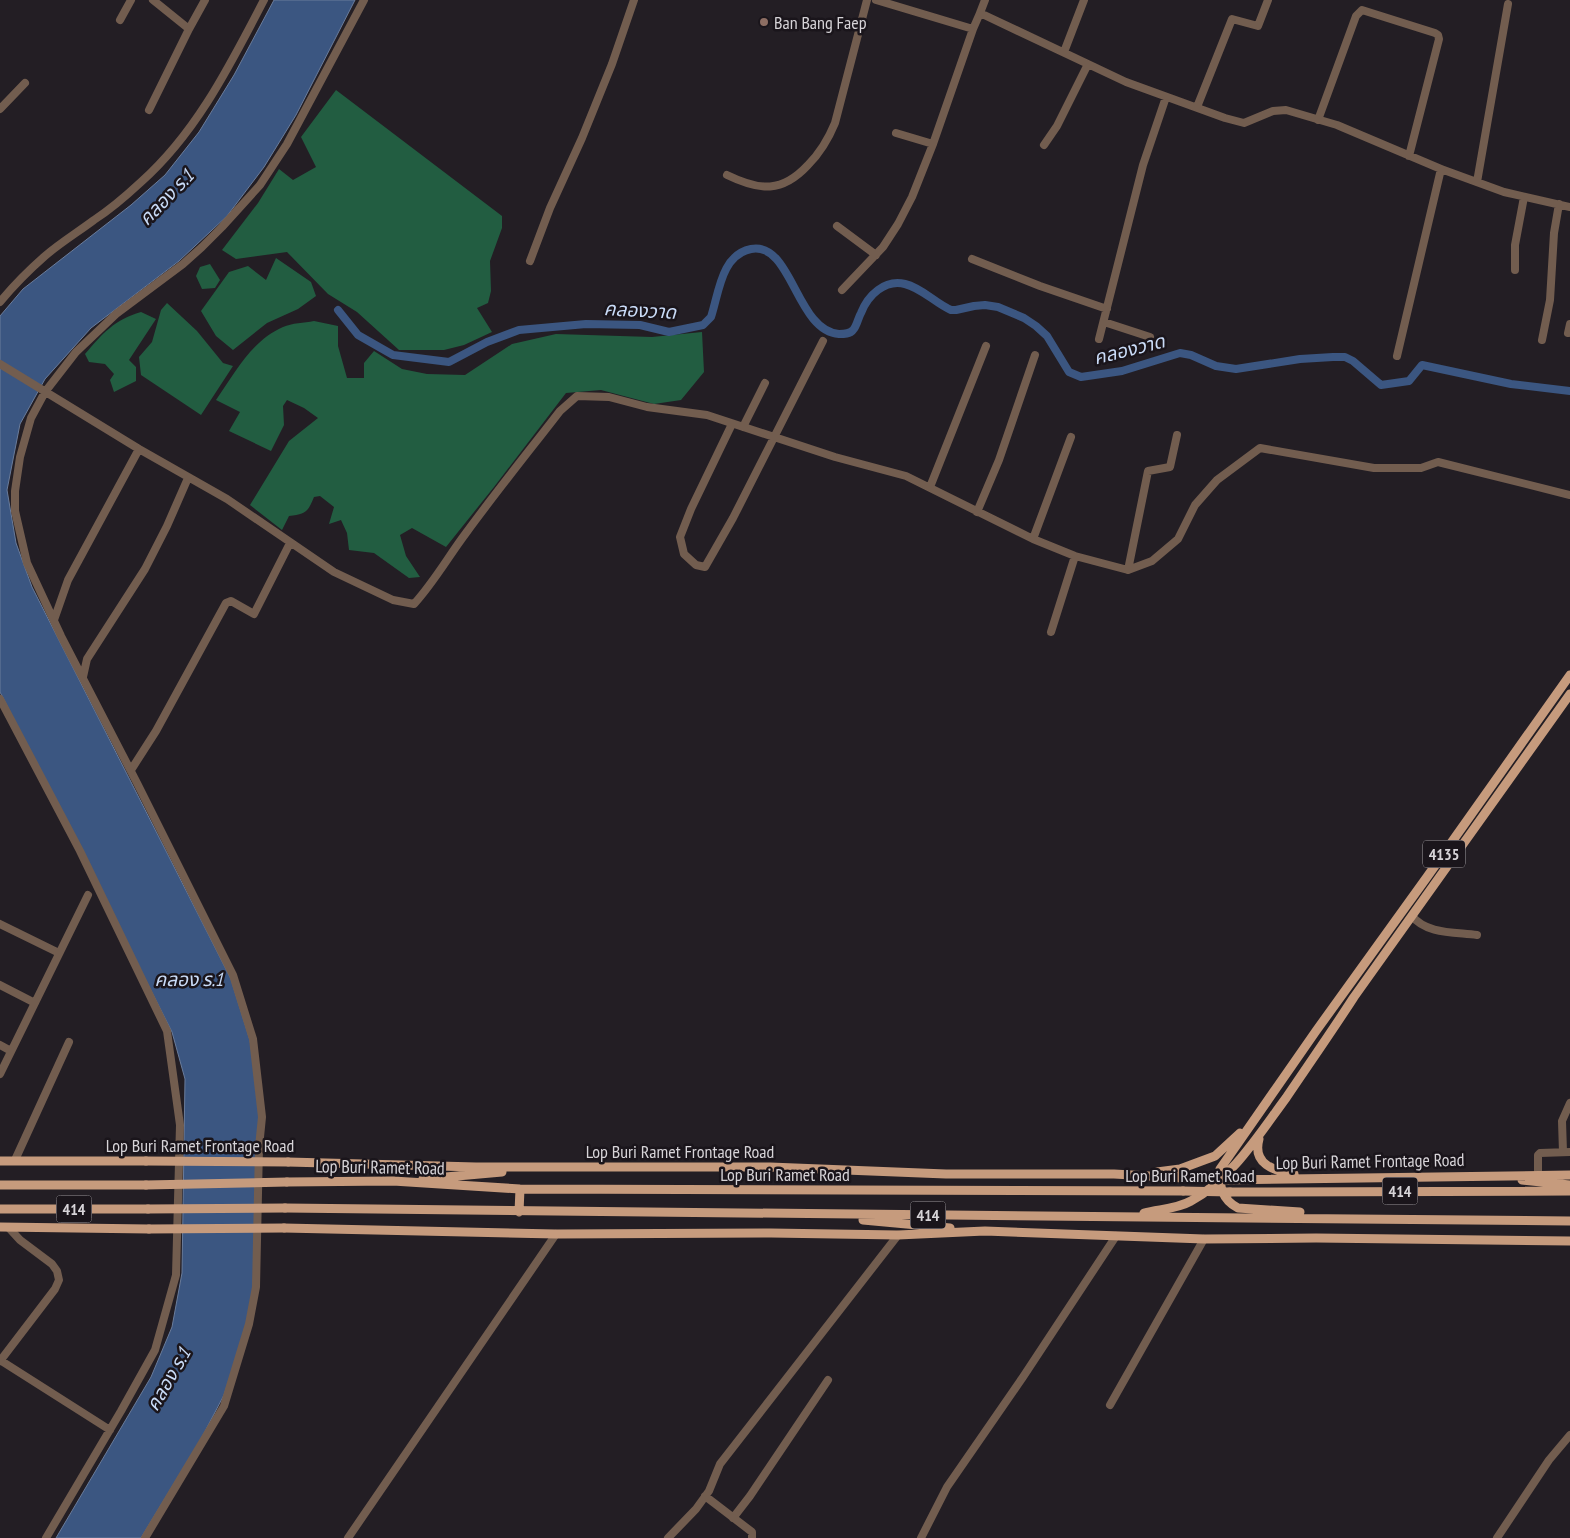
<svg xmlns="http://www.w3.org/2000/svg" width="1570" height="1538" viewBox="0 0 1570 1538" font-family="'PT Sans Narrow','Noto Sans Thai',sans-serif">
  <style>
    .forest { fill: #225d41 }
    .water { fill: #3b5681; stroke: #6a7c9b }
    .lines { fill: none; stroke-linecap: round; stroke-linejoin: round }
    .canal { stroke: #3b5681; stroke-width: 8 }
    .minor { stroke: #725d4f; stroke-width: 8 }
    .major { stroke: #c69b7d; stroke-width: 9 }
    .major-bridge { stroke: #c69b7d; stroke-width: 9 }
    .education-dot { fill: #8d6e63; stroke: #1a151b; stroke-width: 2 }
    .labels { text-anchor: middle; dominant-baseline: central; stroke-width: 5; stroke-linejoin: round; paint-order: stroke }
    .shield { fill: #1a151b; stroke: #9e9b9f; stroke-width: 1 }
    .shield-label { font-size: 16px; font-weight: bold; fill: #d7d4d8 }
    .poi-label { font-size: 18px; fill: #d7d4d8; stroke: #1a151b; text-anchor: start }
    .street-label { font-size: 18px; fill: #d7d4d8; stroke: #1a151b }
    .water-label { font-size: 19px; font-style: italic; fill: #c9dbf7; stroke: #1a151b }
  </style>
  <rect width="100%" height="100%" fill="#231e24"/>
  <!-- forest -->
  <path class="forest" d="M336,90L502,216V228L490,261L491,291L488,303L477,308L492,332L464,345L444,350H399L357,312L328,294L287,252L236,259L222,250L258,203L279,169L293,180L316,167L301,137Z
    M276,258L311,282L316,296L298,309L267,323L233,350L216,336L201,311L229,272L248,266L266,280Z
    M210,264L220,280L215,288L202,289L196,276L200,267Z
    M167,303L197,331L223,363L233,366L201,415L141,375L139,357L152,342L161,310Z
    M141,312L156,319L129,360L136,367V381L114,392L110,380L114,374L105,364L89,362L85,354C103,333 114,320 141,312Z
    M314,321L338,326V346L347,378H364V363L374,351L402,369L427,374L465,375L512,344L556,334L652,337L702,332L704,372L681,400L654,404L601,390L566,393L494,487L446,547L412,528L400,535L406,556L420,577L409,578L374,553L349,550L347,533L341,520L329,524L334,507L320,496L314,497C308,512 306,514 289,516L282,530L250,505L289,441L318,418L304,408L287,400L283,406L284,425L271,451L229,431L240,412L216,400C235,373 251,341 283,327C292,323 304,323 314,321Z"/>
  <!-- water -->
  <path class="water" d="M274,0H355L296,115L264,167L227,216L179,261L91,328L45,379L20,424L7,490L16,543L32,587L231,979L250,1040L260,1113L253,1287L248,1322L224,1395L201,1439L141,1538H56L151,1377L172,1327L182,1273L185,1079L172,1032L0,692V316L23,289L131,205L165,175L199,132L234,75Z"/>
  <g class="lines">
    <!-- canal -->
    <path class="canal" d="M338,310L358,335L393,355L449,362L487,342L519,330L586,324L640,325L669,332L703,325L711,317C719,293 721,255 751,249C792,241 796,331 839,334C844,334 850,334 853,330C857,326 858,318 861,313C868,295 885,279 905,284C922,288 935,303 951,310H956L974,306L985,305L998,307L1024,318L1036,326L1047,336L1069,372L1081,377L1122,371L1180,353L1191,355L1216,366L1236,369L1300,359L1333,357H1345L1353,361L1381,385L1409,381L1422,365L1511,384L1570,391"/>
    <!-- minor -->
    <path class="minor" d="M153,0L189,29
      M876,0L973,29L980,13L1126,82L1225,118L1244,123L1273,111L1286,110L1337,125L1441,169L1504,192L1570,207
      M980,13L985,0
      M120,20L131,0
      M1064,52L1084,0
      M1197,107L1232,19L1258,26L1268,0
      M0,109L25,83
      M149,110L189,29L205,0
      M1318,120L1356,16L1362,10L1435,33L1438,35L1439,39L1409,156
      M896,133L933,144
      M1044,145L1057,126L1088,64
      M727,175C760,191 782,193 808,165C821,152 828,140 835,123L867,0
      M1477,182L1508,4
      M837,226L876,255
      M972,259L1040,286L1107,309
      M530,261L550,208L582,138L612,64L634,0
      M1515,270V245L1524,197
      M842,290L883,247L898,224L912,197L933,144L973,29
      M0,302C14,285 29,270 45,256C60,243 78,232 94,220C111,209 127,195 141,182C197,132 230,65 264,0
      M1104,322L1150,337
      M1568,333L1570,324
      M1099,339L1143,165L1166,97
      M1542,340L1550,300L1554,233L1559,204
      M1397,356L1441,169
      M0,364L139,449L227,499L334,572L393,600L414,604C434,582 448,557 466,533C496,492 529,451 560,411L577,396L609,397L647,407L707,415L835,457L906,476L1033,539L1075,556L1128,570L1152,561L1178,539L1195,505L1217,480L1260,448L1374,468H1421L1438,462L1570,495
      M732,424L691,509L680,537L684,554L696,565L705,567L733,518L823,341
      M743,427L765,383
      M930,487L986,346
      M977,512L999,460L1035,355
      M1033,539L1071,437
      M1128,570L1148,471L1170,467L1177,435
      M54,620L68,580L139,449
      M1051,632L1075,556
      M83,677L87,659L145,569L167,526L188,478
      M0,699L80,851L167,1031L180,1125L176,1275L155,1350L121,1411L46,1538
      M131,770L156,731L226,603L231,601L254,614L290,543
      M1412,916C1426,934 1455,932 1477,935
      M0,924L59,953
      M0,985L35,1003
      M0,1045L11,1051
      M0,1074L88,895
      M1563,1152L1562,1121L1570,1103
      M15,1160L69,1042
      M1538,1175V1155L1540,1153L1570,1152
      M0,1360L110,1430
      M0,1361L55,1289L59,1280L57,1271L52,1264L20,1240L9,1228
      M1110,1405L1204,1239
      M705,1496L752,1532V1538
      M733,1518L750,1496L828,1380
      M145,1538L224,1406L249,1324L256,1287L259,1147L262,1117L253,1039L233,975L137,783L61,636L27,563L15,511V491L20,457L31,418L45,392L76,352L116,314L183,264L202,247L222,227L260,185L287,144L364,0
      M348,1538L556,1234
      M668,1538L696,1509L709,1491L720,1464L898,1235
      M921,1538L947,1487L1023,1377L1116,1236
      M1497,1538L1549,1460L1570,1435"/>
    <!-- major -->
    <path class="major" d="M1259,1139C1252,1164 1274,1171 1294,1174
      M0,1161H146
      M288,1162L476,1167H770L946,1174H1114L1219,1180L1570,1175
      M1157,1172L1180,1169L1215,1156L1240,1133
      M423,1179L502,1172
      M1522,1180L1570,1185
      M287,1182L393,1181L520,1189L1183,1191
      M0,1185H146
      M1230,1192L1570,1191
      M285,1208C713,1215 1142,1215 1570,1221
      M0,1209H148
      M519,1212L520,1189
      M1300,1212L1238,1208C1222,1200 1219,1186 1220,1169L1316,1031L1427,877L1570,675
      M1144,1213C1160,1209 1177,1209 1191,1201C1231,1180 1260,1133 1286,1098C1309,1064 1332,1031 1354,997L1570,694
      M863,1220L950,1228
      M0,1227L149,1229
      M284,1228L556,1234L771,1233L898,1235L985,1231L1204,1239L1316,1238L1570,1241"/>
    <!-- major-bridge -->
    <path class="major-bridge" d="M146,1161L288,1162
      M146,1185L287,1182
      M1183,1191L1230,1192
      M148,1209L285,1208
      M149,1229L284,1228"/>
  </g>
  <!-- markers -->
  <circle class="education-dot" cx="764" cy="22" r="5"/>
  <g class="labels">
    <!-- shield labels -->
    <g class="shield">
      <rect x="1423" y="840.5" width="42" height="27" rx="4"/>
      <rect x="1382.5" y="1177.5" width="35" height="27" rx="4"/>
      <rect x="56.5" y="1195.5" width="35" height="27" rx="4"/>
      <rect x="910.5" y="1201.5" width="35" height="27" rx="4"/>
    </g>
    <g class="shield-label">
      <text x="1444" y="854">4135</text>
      <text x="1400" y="1191">414</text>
      <text x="74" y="1209">414</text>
      <text x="928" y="1215">414</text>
    </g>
    <!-- poi labels -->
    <g class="poi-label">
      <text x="774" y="22">Ban Bang Faep</text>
    </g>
    <!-- street labels -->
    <g class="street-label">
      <text x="200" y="1145">Lop Buri Ramet Frontage Road</text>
      <text x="680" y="1151">Lop Buri Ramet Frontage Road</text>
      <text transform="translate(1370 1161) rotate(-1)">Lop Buri Ramet Frontage Road</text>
      <text transform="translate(380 1167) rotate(1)">Lop Buri Ramet Road</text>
      <text x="785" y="1174">Lop Buri Ramet Road</text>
      <text x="1190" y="1175">Lop Buri Ramet Road</text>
    </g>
    <!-- water labels -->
    <g class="water-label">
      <text transform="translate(166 197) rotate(-46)">คลอง ร.1</text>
      <text transform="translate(640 310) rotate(3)">คลองวาด</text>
      <text transform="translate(1129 349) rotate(-14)">คลองวาด</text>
      <text x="189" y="979">คลอง ร.1</text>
      <text transform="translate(168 1379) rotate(-60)">คลอง ร.1</text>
    </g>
  </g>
</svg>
